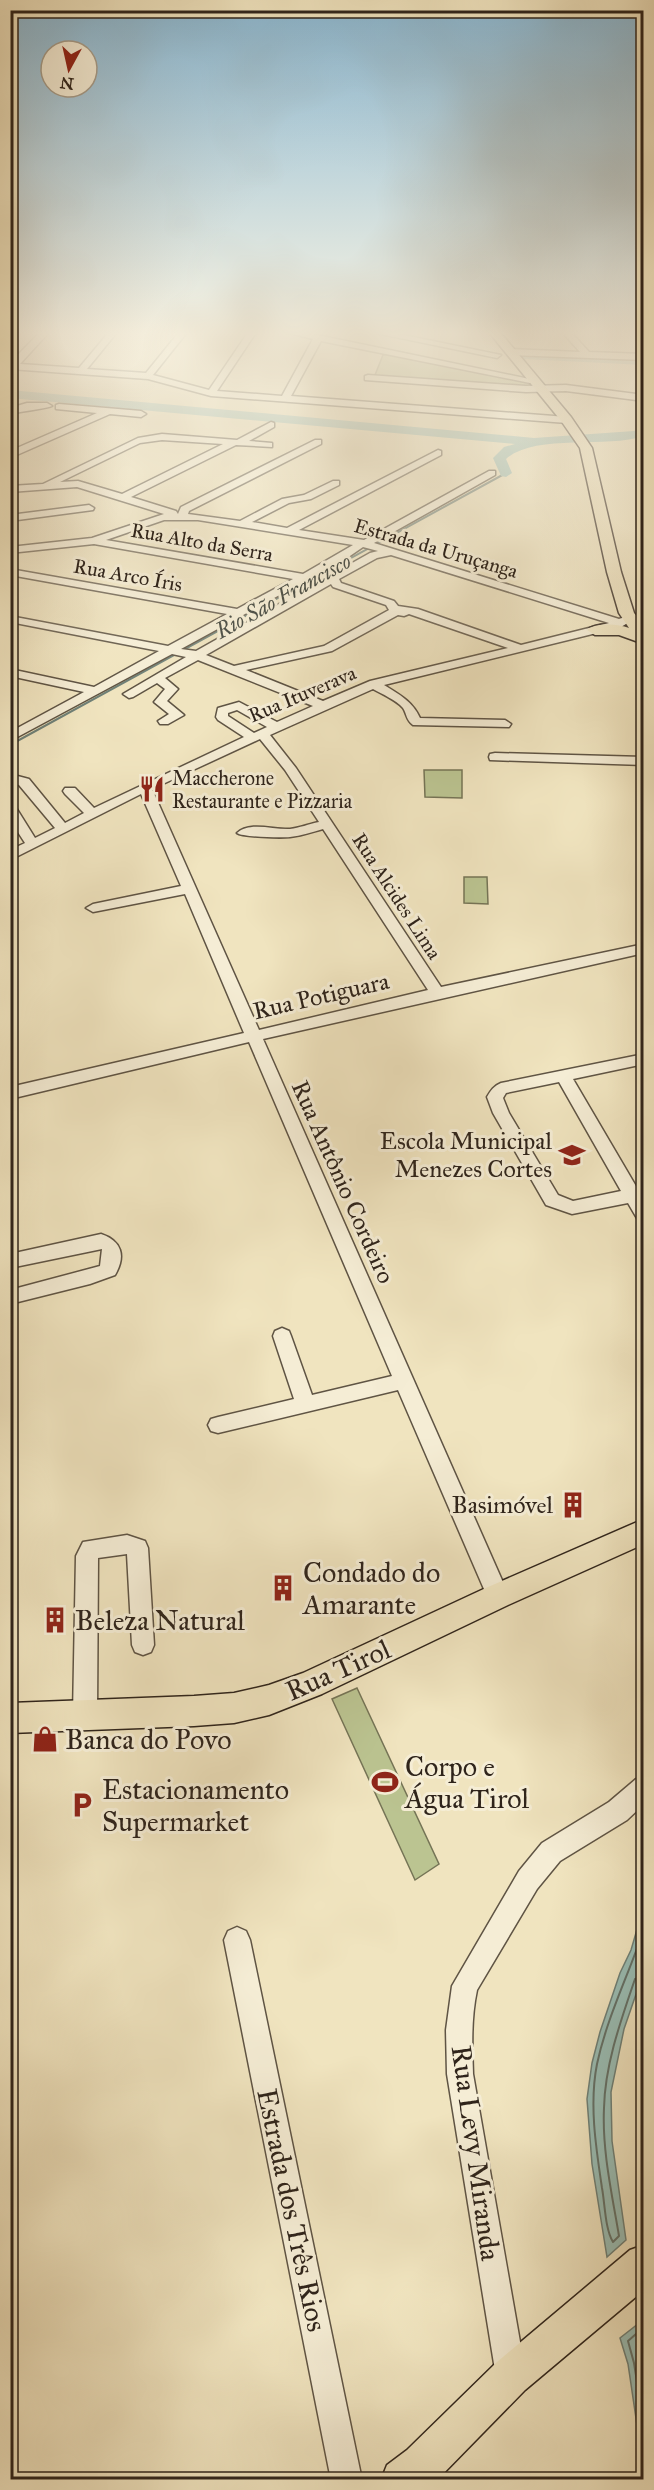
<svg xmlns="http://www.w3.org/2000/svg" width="654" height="2490" viewBox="0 0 654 2490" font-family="'IM FELL Great Primer',serif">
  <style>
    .green { fill: #bbc491; stroke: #757456; stroke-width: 1.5 }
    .water { fill: #9abeb5; stroke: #6f8077; stroke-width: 1.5 }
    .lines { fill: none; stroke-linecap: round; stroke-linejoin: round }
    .shore { stroke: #647168; stroke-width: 2 }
    .stream { stroke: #6f8077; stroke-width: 2 }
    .river { fill: #9abeb5; fill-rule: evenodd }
    .minor-casing { stroke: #5f5444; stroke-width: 3 }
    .major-casing { stroke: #2f241b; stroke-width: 3 }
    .minor { fill: #f5edd5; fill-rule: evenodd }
    .major { fill: #f0e4bf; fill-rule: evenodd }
    .labels { text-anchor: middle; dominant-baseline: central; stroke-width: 6; stroke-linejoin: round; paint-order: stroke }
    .far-street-label { font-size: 20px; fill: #2f241b; stroke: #f5edd5 }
    .far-poi-label { font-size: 20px; fill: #2f241b; stroke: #f5edd5; text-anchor: start }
    .far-water-label { font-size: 22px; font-style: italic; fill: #4f5249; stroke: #f5edd5 }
    .street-label { font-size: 24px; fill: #2f241b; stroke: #f5edd5 }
    .poi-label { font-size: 24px; fill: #2f241b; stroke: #f5edd5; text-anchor: end }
    .near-poi-label { font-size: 28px; fill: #2f241b; stroke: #f5edd5; text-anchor: start }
    .near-street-label { font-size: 28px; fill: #2f241b; stroke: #f5edd5 }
  </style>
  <rect width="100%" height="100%" fill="#f0e4bf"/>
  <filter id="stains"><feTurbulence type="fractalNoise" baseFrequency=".00333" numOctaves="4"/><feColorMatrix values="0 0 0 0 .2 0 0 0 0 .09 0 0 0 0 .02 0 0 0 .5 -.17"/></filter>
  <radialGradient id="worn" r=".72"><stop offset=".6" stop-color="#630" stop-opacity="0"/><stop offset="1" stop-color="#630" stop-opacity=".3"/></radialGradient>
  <!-- green -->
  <path class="green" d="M388,354L530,383L536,387L377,376L375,375L383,355Z
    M424,770H462V798L425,797Z
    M464,877H487L488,904L464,903Z
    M357,1688L439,1864L415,1880L332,1699Z"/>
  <!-- water -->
  <path class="water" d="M643,1909V1974L624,2029L611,2092L612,2141L626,2240L607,2257L592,2164L587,2099L592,2063L600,2032L620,1973L631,1950Z
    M643,2320V2466L628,2364L620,2338Z"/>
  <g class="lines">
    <!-- shore -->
    <path class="shore" d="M644,1929C629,1974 607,2017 597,2064C589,2104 596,2148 602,2188C605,2204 605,2229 613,2242L619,2236C612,2194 602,2151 604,2108C605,2064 621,2020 635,1979L644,1976
      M644,2327L628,2341L634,2363L644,2426"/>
    <!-- stream -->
    <path class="stream" d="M10,745L506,473"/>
    <!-- river -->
    <path class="river" d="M527,354L644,359V365L523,359L521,357Z
      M10,390L534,438L634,431L644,428V436C606,449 535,433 506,459L512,473L506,477L501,476L493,458L504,447L515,444L10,398Z"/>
    <!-- minor casing -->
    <g class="minor-casing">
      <path id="minor" d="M41,331H50L20,364L79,368L110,331H118L87,369L146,373L180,331H188L153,375L209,390L249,331H257L217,391L282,396L313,339L281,331H298L534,380L530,383L321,341L291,396L567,417L572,420L567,423L211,396L148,379L10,369V363Z
        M366,331H384L501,355L497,358Z
        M561,331H570L589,352L644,354V360L510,355L506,352L510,349L580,352Z
        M632,331H641L644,334V341Z
        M368,375L526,386L566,385L644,395V401L566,391L526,392L365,380V376Z
        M27,403H47L52,406C46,409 21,411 10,414V408Z
        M59,404L141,411L146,414L141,417L110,414L10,458V451L97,413L56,409V405Z
        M271,422L274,423V427L249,441L272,443V447L236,445L131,497L176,511L178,514L181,507L315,440H321V444L189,511L188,514L240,521L282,499L304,495L333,481H339V485L311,499L289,503L252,522L287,528L438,450L441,451V455L299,530L364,540L489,471H495V475L374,543L619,619L628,616L634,619L621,627L384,685C400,695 412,701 420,718L505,720L511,724L509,727L413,725C406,720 407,714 403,708C396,700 382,694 373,689L270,735L296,768L441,987L644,944V953L263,1039L509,1596L506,1603L498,1606L490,1603L398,1390L218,1433L211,1431L208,1425L211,1419L218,1417L294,1399L273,1336L275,1331L282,1328L289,1331L291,1336L312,1395L392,1376L249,1042L10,1099V1087L244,1033L185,894L93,912L86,908L93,904L181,886L141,794L10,860V850L25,843L10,820V805L15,806L35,838L55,828L19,785L10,782V774L29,779L65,823L84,813L65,794L63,791L65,788H75L94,808L244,737L218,720L216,717L218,708L239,702L277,722L313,706L198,660L165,678L178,689L167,701L184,715L168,724H160L158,721L169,714L154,702L165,689L157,683L133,697L129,698L123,694L186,657L172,654L10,741V732L84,692L10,676V669L94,687L159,651L10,622V616L168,646L227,614L10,575V569L237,609L293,579L94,544L10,553V547L92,538L164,514L77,487L10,492V486L43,484L138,438L162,434L237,440ZM162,440L223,444L122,494L78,481L60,482L140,443ZM164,520H198L353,545L303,574L106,540ZM363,547L378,551L370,553L196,651L181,649L347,558ZM391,555L609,623L521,645L418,609L398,606L394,601L341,583L339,579L377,558ZM331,584L333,587L386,605L389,610L324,646L234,666L206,655ZM409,614L508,648L370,681L323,701L246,670L332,651L398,615L404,616ZM237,710L267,727L254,733L228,716V713ZM260,739L285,770L319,822C309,824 299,828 290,829C274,830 250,821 237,833C242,837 281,838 290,837C301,836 312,832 323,829L428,990L259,1030L152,789Z
        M89,505L94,508L93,510L10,521V515Z
        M495,753L644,757V765L490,760L489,757L490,754Z
        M644,1054V1064L573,1079L637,1188L644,1187V1221L638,1220L628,1203L572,1214L546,1205L493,1113L487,1097C491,1090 494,1086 501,1083ZM559,1082L621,1191L573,1201L558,1195L509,1113L503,1098L506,1093Z
        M101,1234C122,1241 126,1256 115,1275L90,1284L10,1304V1290L100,1266L102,1249L10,1268V1254Z
        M127,1535L145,1541L148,1548L154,1645L151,1652L143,1655L135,1652L132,1645L127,1554L98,1558L97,1715L93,1723L85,1726L77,1723L73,1715L76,1556L83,1542Z
        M644,1775V1804L627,1820L560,1861L537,1889L477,1990C471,2018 472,2046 473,2074L526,2376L522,2387L511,2391L500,2387L496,2376L447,2074L446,2030L452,1986L519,1871L542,1843L609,1802L636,1779Z
        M237,1927L246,1931L250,1940L362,2480H331L224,1940L228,1931Z"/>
    </g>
    <!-- major casing -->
    <g class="major-casing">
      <path id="major" d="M488,331H499L571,417L592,448L621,572L634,613L644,625V644L619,635H595L587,630C596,622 618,624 629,628L619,613L607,572L580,448L562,422Z
        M644,1519V1544L508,1605L322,1694L269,1715L234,1723L194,1726L10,1733V1703L194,1696L234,1693L269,1685L303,1673L488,1587Z
        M644,2245V2290L525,2390L437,2480H381L387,2465L407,2450L497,2362L630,2250Z"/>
    </g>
    <!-- minor -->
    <use href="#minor" class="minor"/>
    <!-- major -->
    <use href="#major" class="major"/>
  </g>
  <!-- sky -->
  <linearGradient id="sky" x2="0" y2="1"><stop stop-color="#89b8d4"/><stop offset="0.49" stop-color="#f8f3e2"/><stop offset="1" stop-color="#f8f3e2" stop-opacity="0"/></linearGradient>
  <rect width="654" height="680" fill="url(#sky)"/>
  <!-- icons -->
  <defs>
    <g id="restaurant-bare" transform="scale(2.07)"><path d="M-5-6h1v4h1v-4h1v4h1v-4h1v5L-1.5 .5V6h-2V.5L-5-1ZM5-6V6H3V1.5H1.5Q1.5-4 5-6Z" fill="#8f2418" stroke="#f5edd5" stroke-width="2.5" paint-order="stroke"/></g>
    <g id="school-bare" transform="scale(2.07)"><path d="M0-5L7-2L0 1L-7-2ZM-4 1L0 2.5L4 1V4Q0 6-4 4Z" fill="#8f2418" stroke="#f5edd5" stroke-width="2.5" paint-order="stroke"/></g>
    <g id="building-bare" transform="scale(2.07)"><path d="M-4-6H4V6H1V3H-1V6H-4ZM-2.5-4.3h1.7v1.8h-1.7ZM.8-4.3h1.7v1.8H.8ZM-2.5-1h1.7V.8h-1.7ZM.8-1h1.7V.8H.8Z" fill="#8f2418" stroke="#f5edd5" stroke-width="2.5" paint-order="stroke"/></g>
    <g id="shop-bare" transform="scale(2.07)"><path d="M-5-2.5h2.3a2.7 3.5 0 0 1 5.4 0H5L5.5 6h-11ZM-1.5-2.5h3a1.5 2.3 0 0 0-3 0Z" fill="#8f2418" stroke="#f5edd5" stroke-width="2.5" paint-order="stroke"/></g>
    <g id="stadium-bare" transform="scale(2.07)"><path d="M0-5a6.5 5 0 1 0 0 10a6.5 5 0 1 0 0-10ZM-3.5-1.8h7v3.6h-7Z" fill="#8f2418" stroke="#f5edd5" stroke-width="2.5" paint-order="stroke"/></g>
    <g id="parking-bare" transform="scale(2.07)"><path d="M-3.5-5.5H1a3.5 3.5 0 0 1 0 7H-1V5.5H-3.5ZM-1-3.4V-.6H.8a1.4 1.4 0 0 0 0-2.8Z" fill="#8f2418" stroke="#f5edd5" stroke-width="2.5" paint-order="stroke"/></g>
  </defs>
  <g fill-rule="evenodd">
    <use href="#restaurant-bare" x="152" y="789"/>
    <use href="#school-bare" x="572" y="1155"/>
    <use href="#building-bare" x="573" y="1505"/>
    <use href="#building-bare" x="283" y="1588"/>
    <use href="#building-bare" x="55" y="1620"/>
    <use href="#shop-bare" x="45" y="1739"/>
    <use href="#stadium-bare" x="385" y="1782"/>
    <use href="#parking-bare" x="82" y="1805"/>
  </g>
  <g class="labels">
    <!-- far-street labels -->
    <g class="far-street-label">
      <text transform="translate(202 542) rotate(10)">Rua Alto da Serra</text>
      <text transform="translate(436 548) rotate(16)">Estrada da Uruçanga</text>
      <text transform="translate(128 575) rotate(10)">Rua Arco Íris</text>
      <text transform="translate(302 694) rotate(-23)">Rua Ituverava</text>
      <text transform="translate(397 896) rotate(57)">Rua Alcides Lima</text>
    </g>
    <!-- far-poi labels -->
    <g class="far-poi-label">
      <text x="172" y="778">Maccherone<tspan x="172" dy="23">Restaurante e Pizzaria</tspan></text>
    </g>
    <!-- far-water labels -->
    <g class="far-water-label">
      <text transform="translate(283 596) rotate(-29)">Rio São Francisco</text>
    </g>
    <!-- street labels -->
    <g class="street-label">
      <text transform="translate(321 996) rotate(-13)">Rua Potiguara</text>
      <text transform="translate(343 1182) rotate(66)">Rua Antônio Cordeiro</text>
    </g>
    <!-- poi labels -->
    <g class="poi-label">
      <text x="552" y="1141">Escola Municipal<tspan x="552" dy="28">Menezes Cortes</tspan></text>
      <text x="553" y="1505">Basimóvel</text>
    </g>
    <!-- near-poi labels -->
    <g class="near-poi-label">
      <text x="303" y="1572">Condado do<tspan x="303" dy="32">Amarante</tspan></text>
      <text x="75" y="1620">Beleza Natural</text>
      <text x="65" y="1739">Banca do Povo</text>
      <text x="405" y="1766">Corpo e<tspan x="405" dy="32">Água Tirol</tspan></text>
      <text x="102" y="1789">Estacionamento<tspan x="102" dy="32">Supermarket</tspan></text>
    </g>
    <!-- near-street labels -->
    <g class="near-street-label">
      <text transform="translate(338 1670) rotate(-24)">Rua Tirol</text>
      <text transform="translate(476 2153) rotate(82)">Rua Levy Miranda</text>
      <text transform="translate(292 2210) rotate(78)">Estrada dos Três Rios</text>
    </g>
  </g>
  <!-- margin -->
  <rect width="654" height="2490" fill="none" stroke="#f0e4bf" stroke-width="36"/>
  <rect x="12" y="12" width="630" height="2466" fill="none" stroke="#2f241b" stroke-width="3"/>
  <rect x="18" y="18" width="618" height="2454" fill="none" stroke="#2f241b" stroke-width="1.5"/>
  <!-- north arrow -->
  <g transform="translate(69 69) rotate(188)"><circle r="28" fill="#f5edd5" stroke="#a69d8b" stroke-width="1.5"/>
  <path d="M0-4.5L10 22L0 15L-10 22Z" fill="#8f2418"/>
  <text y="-9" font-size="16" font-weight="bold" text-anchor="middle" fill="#2f241b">N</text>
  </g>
  <rect width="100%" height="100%" filter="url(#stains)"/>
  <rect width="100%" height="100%" fill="url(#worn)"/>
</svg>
